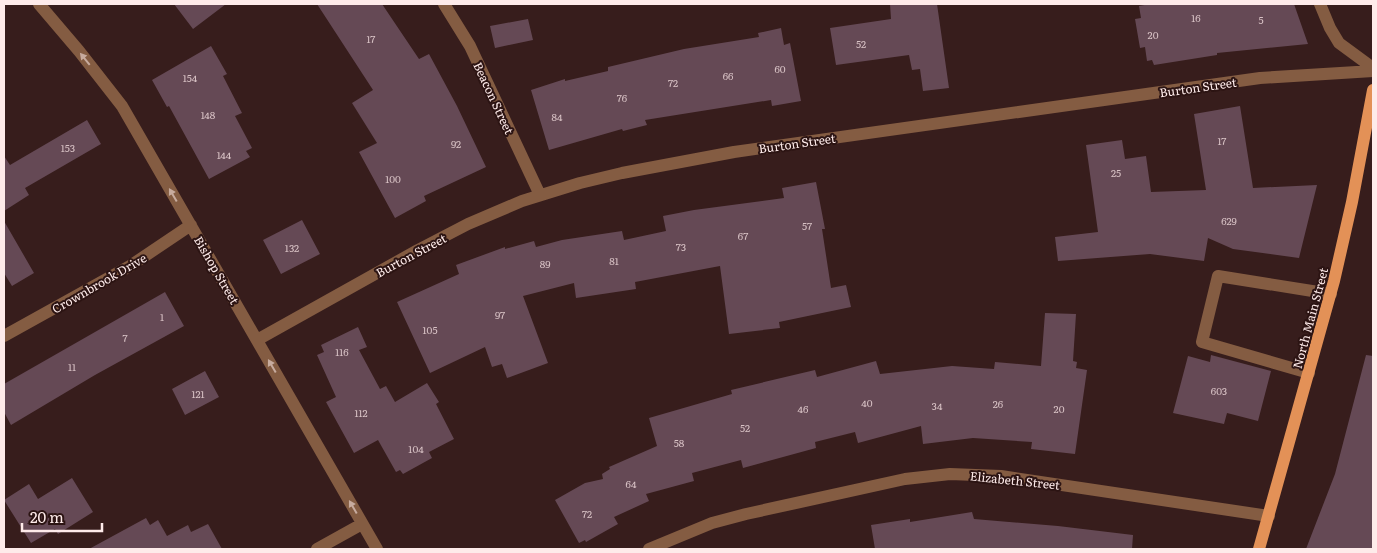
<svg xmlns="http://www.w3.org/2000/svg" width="1377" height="553" viewBox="0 0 1377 553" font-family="Literata,serif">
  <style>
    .building { fill: #654955 }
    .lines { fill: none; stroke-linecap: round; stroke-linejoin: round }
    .minor { stroke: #845c42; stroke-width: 12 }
    .major { stroke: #e39157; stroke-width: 12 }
    .oneway { fill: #c7ab9e }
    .labels { text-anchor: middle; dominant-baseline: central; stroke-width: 4; stroke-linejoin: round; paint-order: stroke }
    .number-label { font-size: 10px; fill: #d8c2c5 }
    .street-label { font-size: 12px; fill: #feebea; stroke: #2c1413 }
  </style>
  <rect width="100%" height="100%" fill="#371d1c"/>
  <!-- building -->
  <path class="building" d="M174,4H226L193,29Z
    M317,4H382L419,59L429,54L457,106L486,167L424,196L426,201L395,218L359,152L377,143L352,103L373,90Z
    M890,4H937L949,88L923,91L920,69L912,70L909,55L836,65L830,28L891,19Z
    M1150,4H1294L1308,44L1217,53V55L1154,65L1152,60L1147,61L1145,47L1140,48L1135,19L1141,18L1139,6Z
    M528,19L533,40L495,48L490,26Z
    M781,28L784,45L790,43L801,101L772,106L771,100L645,120L647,125L623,131L622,129L549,150L531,90L565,79V81L608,71V67L684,49L759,37L758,33Z
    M211,46L227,74L223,76L242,113L235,116L252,148L246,151L250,157L209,179L169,106L167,107L152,80Z
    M1240,106L1253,188L1317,185L1299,258L1233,249L1208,238L1204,261L1150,254L1058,261L1055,237L1098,232L1086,145L1122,140L1125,159L1146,156L1151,192L1206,190L1194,114Z
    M87,120L101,144L25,188L29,195L4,211V156L10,165Z
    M816,182L825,229H822L831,288L846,285L851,307L779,322L780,328L729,334L720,266L635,282L636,289L576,298L574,283L523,296L548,363L507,378L502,364L492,367L485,347L430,373L397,302L459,274L456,265L505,247V249L534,241L536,247L562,240L622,231L624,240L666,231L663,216L694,210L784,198L782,188Z
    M302,220L320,254L281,274L263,240Z
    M4,221L34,273L12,286L4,273Z
    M165,292L184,326L95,375L11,425L4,412V384Z
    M1045,313L1076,314L1073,361L1077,362L1076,368L1087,370L1075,454L1031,449L1032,442L973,438L923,444L921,426L858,443L855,432L815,442L816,448L743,468L741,460L692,473L694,481L646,494L649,501L614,517L618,524L586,542L585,540L579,543L555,500L585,483L603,479L602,474L610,469L609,467L657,446L649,418L732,394L731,390L815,370L817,377L876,361L880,374L952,366L994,369L995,362L1041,366Z
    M358,327L367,347L359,350L380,389L386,386L395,402L427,383L439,402L436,404L454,439L429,452L432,458L403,474L400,470L396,472L378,440L354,453L326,402L336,397L317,355L324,352L321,345Z
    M1211,355L1271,371L1258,421L1227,413L1224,424L1173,413L1188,356L1210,362Z
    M1366,355L1373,356V549H1306L1335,474Z
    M205,371L219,397L185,415L172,389Z
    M72,478L93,512L58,534L55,529L31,543L4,500L29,484L38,499Z
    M972,512L974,519L1058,526L1133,535L1132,549H875L871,525L910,519V522Z
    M146,518L150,525L158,520L167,536L188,525L191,532L208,524L222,549H89Z"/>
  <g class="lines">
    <!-- minor -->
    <path class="minor" d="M39,4L79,51L122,106L377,549
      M444,4L470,46L540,195
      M1320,4L1330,28L1339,43L1373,68
      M4,336L130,266L191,225
      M257,340L418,250L468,224L522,201L580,183L622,173L734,152L1260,78L1373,71
      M1309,373L1202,342L1218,276L1331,294
      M317,549L362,524
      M649,549L712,523L746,514L905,479L950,474L1001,476L1269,516"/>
    <!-- major -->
    <path class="major" d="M1259,549L1334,281L1352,202L1373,90"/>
  </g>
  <!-- one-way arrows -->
  <defs><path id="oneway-solid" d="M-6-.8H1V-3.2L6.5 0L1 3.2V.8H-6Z" transform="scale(1.25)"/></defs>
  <g class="oneway">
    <use href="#oneway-solid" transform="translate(85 59) rotate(-129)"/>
    <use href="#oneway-solid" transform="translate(173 195) rotate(-120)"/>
    <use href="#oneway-solid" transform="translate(272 366) rotate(-120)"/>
    <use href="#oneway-solid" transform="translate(353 507) rotate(-120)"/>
  </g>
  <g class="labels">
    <!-- number labels -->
    <g class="number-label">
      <text x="1196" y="17">16</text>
      <text x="1261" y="19">5</text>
      <text x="1153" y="34">20</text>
      <text x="371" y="38">17</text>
      <text x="861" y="43">52</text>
      <text x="780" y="68">60</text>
      <text x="728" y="75">66</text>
      <text x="190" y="77">154</text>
      <text x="673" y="82">72</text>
      <text x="622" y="97">76</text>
      <text x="208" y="114">148</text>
      <text x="557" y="116">84</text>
      <text x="1222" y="140">17</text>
      <text x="456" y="143">92</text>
      <text x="68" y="147">153</text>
      <text x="224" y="154">144</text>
      <text x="1116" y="172">25</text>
      <text x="393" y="178">100</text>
      <text x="1229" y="220">629</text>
      <text x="807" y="225">57</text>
      <text x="743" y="235">67</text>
      <text x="681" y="246">73</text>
      <text x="292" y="247">132</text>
      <text x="614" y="260">81</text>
      <text x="545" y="263">89</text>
      <text x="500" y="314">97</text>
      <text x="162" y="316">1</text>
      <text x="430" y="329">105</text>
      <text x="125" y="337">7</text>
      <text x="342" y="351">116</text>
      <text x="72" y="366">11</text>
      <text x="1219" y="390">603</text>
      <text x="198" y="393">121</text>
      <text x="867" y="402">40</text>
      <text x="998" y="403">26</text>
      <text x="937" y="405">34</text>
      <text x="803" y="408">46</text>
      <text x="1059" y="408">20</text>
      <text x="361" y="412">112</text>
      <text x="745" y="427">52</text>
      <text x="679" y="442">58</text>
      <text x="416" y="448">104</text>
      <text x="631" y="483">64</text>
      <text x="587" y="513">72</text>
    </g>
    <!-- street labels -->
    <g class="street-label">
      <text transform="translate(1198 87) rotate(-8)">Burton Street</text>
      <text transform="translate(494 98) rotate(65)">Beacon Street</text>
      <text transform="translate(797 143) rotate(-8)">Burton Street</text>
      <text transform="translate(411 255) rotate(-28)">Burton Street</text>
      <text transform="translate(217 270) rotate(60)">Bishop Street</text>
      <text transform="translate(99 283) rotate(-30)">Crownbrook Drive</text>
      <text transform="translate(1310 318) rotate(-75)">North Main Street</text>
      <text transform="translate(1015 480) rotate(6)">Elizabeth Street</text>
    </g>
  </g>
  <!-- border -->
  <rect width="1377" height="553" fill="none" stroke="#feebea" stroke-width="10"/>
  <!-- scale -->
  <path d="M22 523v8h80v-8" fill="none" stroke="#feebea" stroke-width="2.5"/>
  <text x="30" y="523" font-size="15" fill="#feebea" stroke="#2c1413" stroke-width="4" paint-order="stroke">20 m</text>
</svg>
